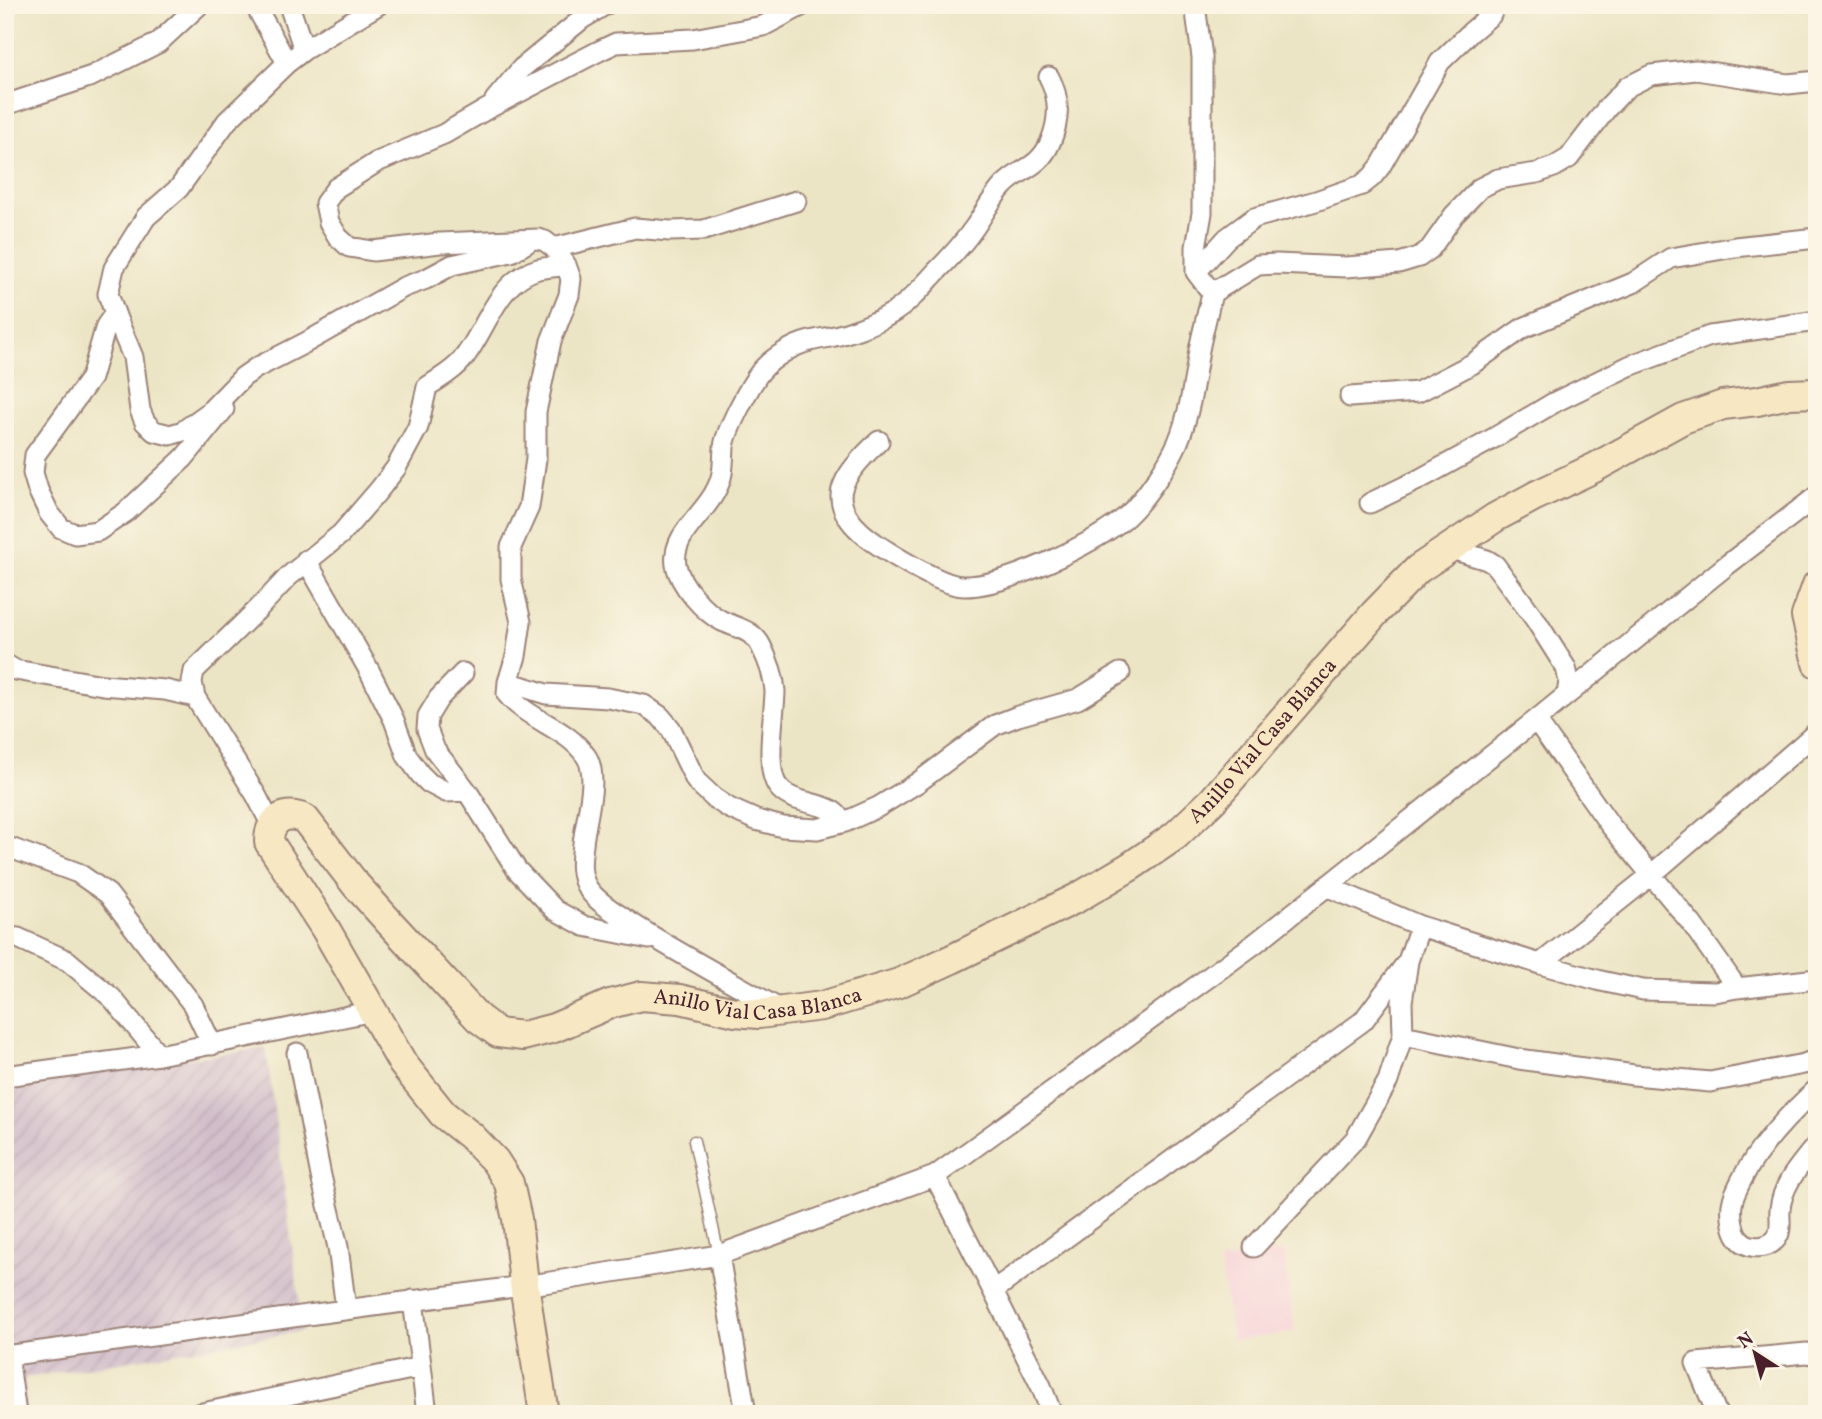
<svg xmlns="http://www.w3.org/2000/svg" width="1822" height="1419" viewBox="0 0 1822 1419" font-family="Vollkorn,serif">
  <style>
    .built { fill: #f6cfd8 }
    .industrial { fill: url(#industrial-furrows) }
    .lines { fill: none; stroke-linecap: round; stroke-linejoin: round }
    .service-casing { stroke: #9b8278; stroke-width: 13 }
    .minor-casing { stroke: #9b8278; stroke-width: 23 }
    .secondary-casing { stroke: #9b8278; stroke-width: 32 }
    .service { stroke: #fff; stroke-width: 10 }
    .minor { stroke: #fff; stroke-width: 19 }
    .secondary { stroke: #f7e8c3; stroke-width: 28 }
    .labels { text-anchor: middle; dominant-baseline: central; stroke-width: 6; stroke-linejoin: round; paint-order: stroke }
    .street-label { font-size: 21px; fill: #4a1f2b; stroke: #fcf5e5 }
  </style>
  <defs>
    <pattern id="industrial-furrows" width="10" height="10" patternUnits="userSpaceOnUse" patternTransform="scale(1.75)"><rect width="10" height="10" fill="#d1bdca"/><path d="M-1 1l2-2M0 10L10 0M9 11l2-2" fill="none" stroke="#b5a2ae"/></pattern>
  </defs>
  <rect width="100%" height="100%" fill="#fcf5e5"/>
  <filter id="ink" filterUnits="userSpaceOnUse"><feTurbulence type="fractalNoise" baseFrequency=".0143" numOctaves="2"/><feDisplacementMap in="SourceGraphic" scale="14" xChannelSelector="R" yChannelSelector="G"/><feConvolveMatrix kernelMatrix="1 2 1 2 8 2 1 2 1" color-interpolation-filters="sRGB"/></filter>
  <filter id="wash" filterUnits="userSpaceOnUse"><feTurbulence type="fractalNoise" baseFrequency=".00686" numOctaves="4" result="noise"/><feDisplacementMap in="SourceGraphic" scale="28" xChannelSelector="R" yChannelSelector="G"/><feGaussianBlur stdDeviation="1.57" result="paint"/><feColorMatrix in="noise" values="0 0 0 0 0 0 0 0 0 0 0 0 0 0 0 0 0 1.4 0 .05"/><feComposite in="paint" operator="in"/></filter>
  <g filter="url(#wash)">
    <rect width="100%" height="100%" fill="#ece5c5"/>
    <!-- built -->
    <path class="built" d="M1283,1251L1295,1332L1232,1341L1220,1261Z"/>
    <!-- industrial -->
    <path class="industrial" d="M266,1048L303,1331L25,1378L26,1414H5V1083Z"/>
  </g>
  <g filter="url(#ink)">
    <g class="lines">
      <!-- service casing -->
      <g class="service-casing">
        <path id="service" d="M694,1141L719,1255"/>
      </g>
      <!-- minor casing -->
      <g class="minor-casing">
        <path id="minor" d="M255,5L287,63
          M289,5L304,50
          M378,5L304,50L287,63L227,121L179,188L146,217L114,268L108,294L117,319L133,357L140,410L145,422L154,431L170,435L183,431L208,413L243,377L256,368L305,343L404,287L426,279L452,265L511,252L527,243
          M495,100L522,68L582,19L605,5
          M5,105L92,76L158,43L199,5
          M554,248L635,228L670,231L704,230L796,201
          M1196,272L1227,238L1254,218L1316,201L1362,185L1372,177L1380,167L1440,62L1471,32L1491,15L1495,5
          M1212,293L1258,265L1277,264L1346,267L1399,263L1419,257L1430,249L1454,215L1480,188L1498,179L1537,173L1554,167L1569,158L1607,108L1627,87L1651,75L1696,70L1788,84L1817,81
          M115,313L106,326L91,378L35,455L33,473L38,490L49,513L61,528L75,534L98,531L126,512L184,458L224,409
          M1350,397L1418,392L1472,364L1523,328L1633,283L1671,258L1735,247L1817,238
          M879,441C866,453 841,477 841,496C841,510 851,523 861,532C879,548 941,586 963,586C1005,587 1095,544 1127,516C1145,499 1168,465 1178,442C1190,413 1194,381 1199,350C1203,330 1208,312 1212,293L1196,272V247L1202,213V57L1195,5
          M1370,503L1418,480L1482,445L1555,402L1629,366L1710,336L1817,321
          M1448,548L1487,560L1495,565L1535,619L1566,668L1569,681L1567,695
          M306,560L369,670L394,720L407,756L420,774L429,783L446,792L467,791
          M5,664L15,670L103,685L165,690L195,697L256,795L272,826
          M463,673L439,698L428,716L427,729L435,750L467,791L517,870L555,910L584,926L649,939
          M508,682L546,694L608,698L644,705L660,716L671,729L696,781L714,798L729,808L756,820L783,827L817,829L845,822L878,807L917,783L995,725L1018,716L1078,699L1120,673
          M195,697L192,682L194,671L258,609L289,576L341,534L379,490L396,468L418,427L427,387C438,379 454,371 462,360C487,330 496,281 538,269C547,267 557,267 566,265
          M1536,720L1610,825L1692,924L1737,988
          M845,822C840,818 835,811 829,809C814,802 792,802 780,789C763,772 775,714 775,691C774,675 768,660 761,646C753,630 737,628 722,621C704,612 680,585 676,565C671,534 706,514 717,488C724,475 723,461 724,447C726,430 750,385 761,371C772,358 793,345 810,341C822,338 834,337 846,333C862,328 880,321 894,312C911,301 923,286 936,272C950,258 963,244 974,228C984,214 992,197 1004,185C1021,168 1039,168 1050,143C1060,120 1060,98 1049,77
          M5,846L78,873L108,894L193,1005L212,1045
          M1326,886L1420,926L1540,964L1601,981L1643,990L1715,992L1737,988L1817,979
          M5,937L18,938L68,961L112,998L159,1055
          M1540,964L1650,876L1817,732
          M783,1011C732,982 681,955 631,923C618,914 599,904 589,890C579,877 581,860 583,844C585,820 600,776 586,756C566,727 529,721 507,694L508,682L516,656L521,622L511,579V547L529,507L536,459V412L551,341L569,295L571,279L566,265L554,248L545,241L538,239L440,243L373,251L349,247L338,237L329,222L325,203L336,188L377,162L444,134L487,109L599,51L616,43L693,39L763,26L803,5
          M1403,1035L1519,1059L1634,1075L1710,1082L1804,1064L1817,1059
          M297,1053L321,1176L338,1247L346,1309
          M5,1076L159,1055L373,1011
          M1817,1089C1787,1116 1756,1149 1739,1185C1737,1190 1734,1195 1733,1200C1730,1210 1732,1229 1738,1237C1746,1249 1765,1250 1775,1240C1783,1232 1779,1219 1780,1209C1783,1182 1801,1165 1817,1144
          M935,1176L1041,1386L1052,1414
          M1254,1247L1356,1138L1388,1081L1403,1035L1402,1002L1408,961L1420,926
          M719,1255L746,1414
          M994,1290L1363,1021L1408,961
          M413,1300L427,1414
          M8,1355L16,1414
          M5,1356L544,1283L719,1255L935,1176L1253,945L1536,720L1727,565L1817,496
          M198,1414L421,1367
          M1717,1414L1696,1363L1807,1353L1817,1355"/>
      </g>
      <!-- secondary casing -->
      <g class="secondary-casing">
        <g id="secondary">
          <path d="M1817,585L1806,616L1817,663"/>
          <path id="s1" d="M544,1414L524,1284L517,1219L509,1183L495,1161L472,1137L443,1114L403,1064L325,928L269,842C269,820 284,810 305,819L356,885L391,924L478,1018L498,1033L523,1036L554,1028L610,1004L641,996L680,999L735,1012L759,1014L822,1006L899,983L952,959L1077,898L1131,866L1175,836L1212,801L1375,613L1418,569L1496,517L1535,496L1594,468L1683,419L1723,405L1757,401L1789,394L1817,393"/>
        </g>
      </g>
      <!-- service -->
      <use href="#service" class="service"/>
      <!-- minor -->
      <use href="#minor" class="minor"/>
      <!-- secondary -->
      <use href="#secondary" class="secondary"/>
    </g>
  </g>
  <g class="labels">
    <!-- street labels -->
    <g class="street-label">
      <text stroke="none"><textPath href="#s1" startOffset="1852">Anillo Vial Casa Blanca</textPath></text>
      <text stroke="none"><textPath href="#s1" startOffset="1264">Anillo Vial Casa Blanca</textPath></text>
    </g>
  </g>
  <!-- margin -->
  <rect width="1822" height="1419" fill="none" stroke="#fcf5e5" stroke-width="28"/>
  <!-- north arrow -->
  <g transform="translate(1755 1353) rotate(324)" stroke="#fcf5e5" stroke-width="5" paint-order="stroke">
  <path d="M0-5L12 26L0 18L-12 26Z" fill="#4a1f2b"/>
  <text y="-10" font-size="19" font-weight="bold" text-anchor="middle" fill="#4a1f2b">N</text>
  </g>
</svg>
